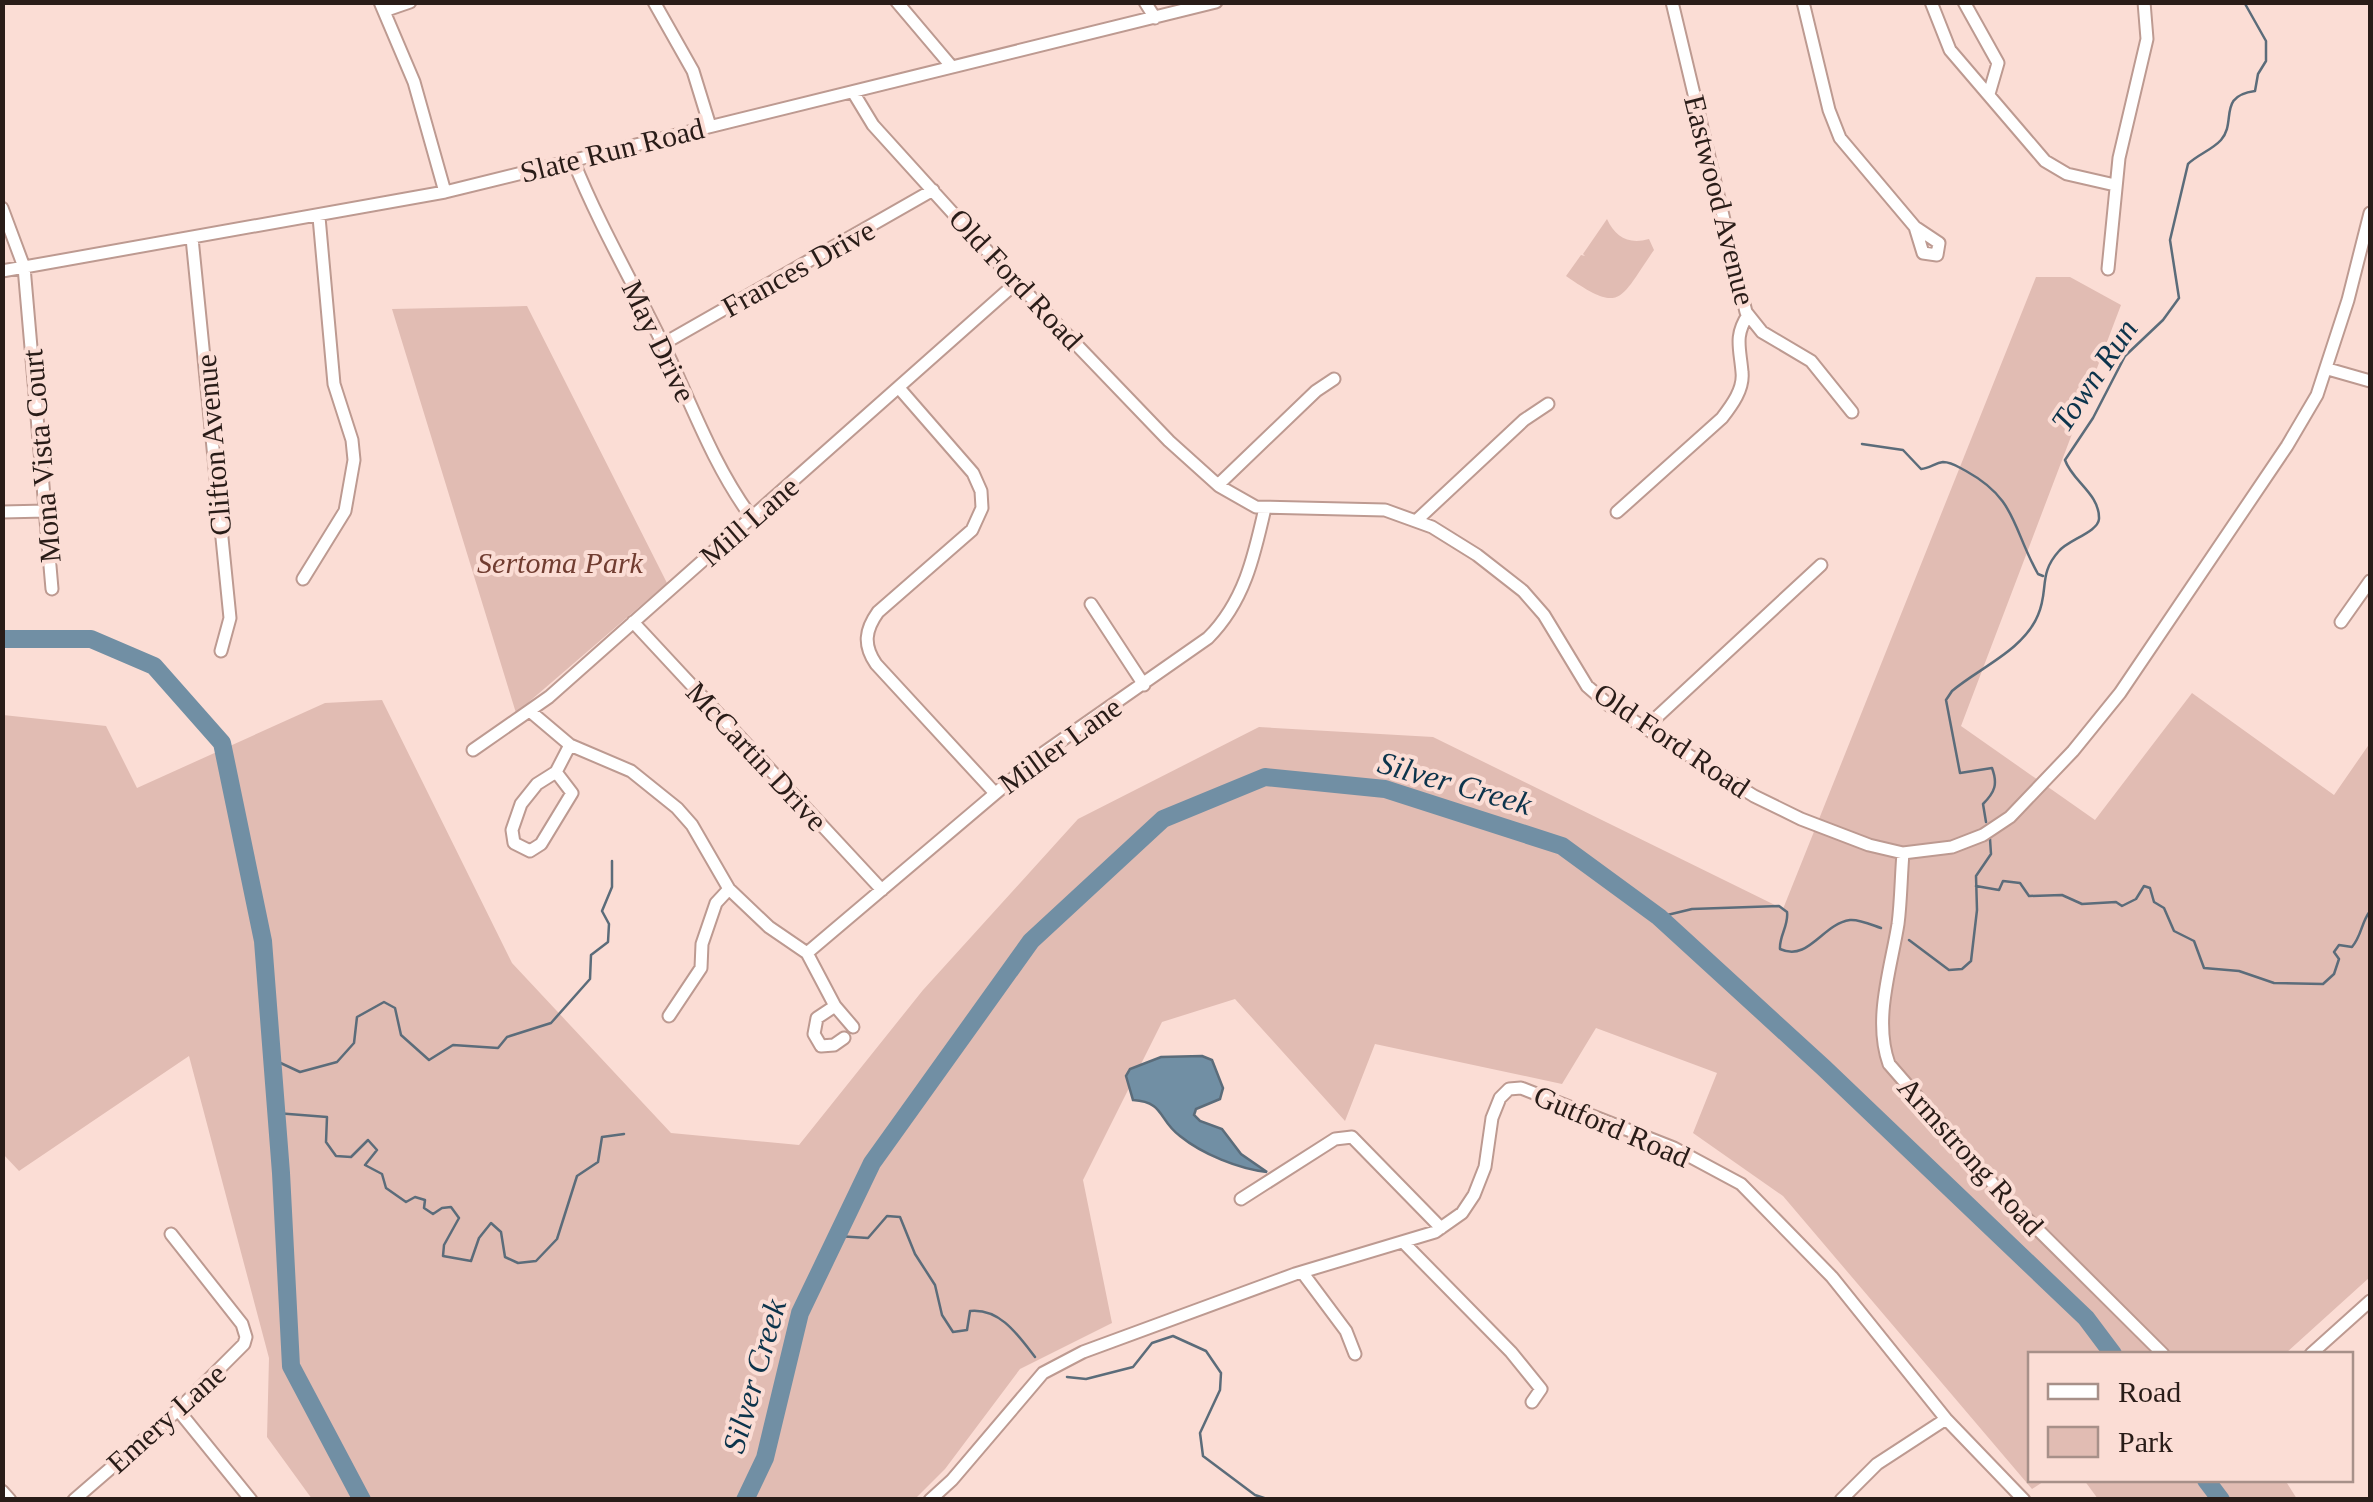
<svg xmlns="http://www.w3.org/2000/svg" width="2373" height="1502" viewBox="0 0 2373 1502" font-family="Georgia,serif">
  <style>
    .green { fill: #e1bcb3 }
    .water { fill: #718fa4; stroke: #5b6c7a; stroke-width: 2.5 }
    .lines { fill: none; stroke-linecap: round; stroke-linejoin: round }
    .stream { stroke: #5b6c7a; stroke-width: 2.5 }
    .river { stroke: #718fa4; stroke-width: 18 }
    .minor-casing { stroke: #bd9a91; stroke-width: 15 }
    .minor { stroke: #fff; stroke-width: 11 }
    .labels { text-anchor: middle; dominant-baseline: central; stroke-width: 8; stroke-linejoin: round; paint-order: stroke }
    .street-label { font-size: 30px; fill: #291c18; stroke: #fbddd5 }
    .park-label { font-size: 30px; font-style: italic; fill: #713d31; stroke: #fbddd5 }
    .water-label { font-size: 32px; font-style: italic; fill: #0c344c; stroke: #fbddd5 }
  </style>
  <rect width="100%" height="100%" fill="#fbddd5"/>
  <!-- green -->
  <path class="green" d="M1607,219C1615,237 1629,245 1649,239L1654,250C1619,300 1622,315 1566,276L1581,255L1585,256L1583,254Z
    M2036,277H2070L2121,305L1961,726L2095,820L2192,693L2334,795L2370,743V1277L2285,1354H2030V1480H2046L2032,1489L1783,1196L1693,1133L1717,1073L1596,1028L1562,1084L1375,1044L1345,1121L1235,999L1162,1022L1083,1180L1112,1323L1020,1369L945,1469L915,1499H312L267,1437L269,1358L189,1056L19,1171L3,1154V715L106,726L137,788L325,703L382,700L512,963L671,1133L799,1145L923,990L1078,819L1259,727L1433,737L1783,909Z
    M527,306L667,583L516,713L392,309Z
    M2084,1480H2285L2297,1499H2098Z"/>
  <!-- water -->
  <path class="water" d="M1202,1056L1212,1060L1223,1088L1220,1099L1196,1109L1194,1115L1200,1121L1222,1129L1241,1154L1267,1172C1239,1169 1202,1154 1180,1136C1158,1120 1165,1102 1133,1100L1126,1076L1130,1069L1161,1057Z"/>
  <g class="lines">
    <!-- stream -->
    <path class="stream" d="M1862,444L1903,450L1921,469C1930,468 1935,463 1943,462C1952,462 1958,467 1966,471C2017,499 2012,528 2038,574L2043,576
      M1986,822L1983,804C1995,792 1998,784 1992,768L1960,773L1946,700L1952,691C1979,668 2024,650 2038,615C2049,590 2038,574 2059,551C2068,540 2098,532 2099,519C2100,494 2072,481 2065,460L2093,418L2125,356L2163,320L2179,298L2170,240L2188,164C2197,155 2212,150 2221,140C2237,122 2217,96 2255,91L2258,74L2266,61V41L2244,2
      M1976,886L1999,890L2003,881L2020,883L2029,896L2062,895L2082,904L2116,902L2122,906L2136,899L2144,886L2150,888L2154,902L2164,908L2174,931L2194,941L2204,968L2239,971L2274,983L2323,984L2334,974L2339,959L2334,952L2339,945L2352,947C2362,935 2361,923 2370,911
      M1659,917L1692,909L1779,906L1787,912C1789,925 1779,936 1780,949C1809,962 1822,924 1850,920C1859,919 1872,925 1881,928
      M1909,940L1949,970L1962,969L1971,961L1977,910L1976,876L1991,854L1990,839
      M272,1059L300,1072L337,1062L354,1043L357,1017L384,1002L395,1008L401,1035L429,1060L453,1045L498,1048L507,1037L551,1023L590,979L591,955L608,942L609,924L602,911L612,887V861
      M276,1113L327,1117L326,1142L336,1156L351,1157L368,1140L377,1150L365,1165L382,1174L386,1188L406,1202L415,1197L425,1200L424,1208L433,1214L442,1208L451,1207L459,1218L444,1245L443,1256L471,1261L479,1238L491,1223L501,1232L505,1257L518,1263L536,1261L557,1239L577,1176L598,1162L602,1137L624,1134
      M837,1236L868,1238L887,1216L900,1217L915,1254L935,1285L942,1315L953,1332L967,1330L970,1311C1000,1308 1018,1335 1035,1357
      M1067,1377L1086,1379L1133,1367L1152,1343L1173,1336L1206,1351L1221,1373L1220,1390L1200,1433L1203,1456L1255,1495L1270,1500"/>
    <!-- river -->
    <path class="river" d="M2,639H91L154,666L222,743L263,941L281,1173L291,1366L362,1500
      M2206,1480L2221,1500
      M745,1500L765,1458L800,1313L872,1163L1031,941L1163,819L1265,777L1385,789L1562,846L1659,917L1824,1068L2086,1318L2113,1354"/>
    <!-- minor casing -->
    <g class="minor-casing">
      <path id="minor" d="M380,2L414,82L445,192
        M654,2L693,71L710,126
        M897,2L952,67
        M1145,2L1155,18
        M1672,2L1746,312L1762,332L1811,361L1852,412
        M1803,2L1829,110L1840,138L1915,227
        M1931,2L1950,50L2045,161L2067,174L2115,185
        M1964,2L1998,63L1989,94
        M384,11L410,2
        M853,92L873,125L999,264L1169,441L1219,486L1256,507L1385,510L1432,527L1477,555L1523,591L1544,615L1587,686L1610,706L1754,796L1801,819L1869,845L1903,853L1952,847L1983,835L2010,817L2073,751L2120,693L2287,446L2317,395L2348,300L2370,213
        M573,160C601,230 639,293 671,361C695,414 717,471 752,518
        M2,208L24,267L52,589
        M1915,227L1939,243L1937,255L1923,253Z
        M192,238L230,618L221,651
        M2108,269L2119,158L2147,39L2144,2
        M2,271L445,192L1216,2
        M663,344L933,190
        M2328,369L2370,381
        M899,388L973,473L981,491L982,508L972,530L878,612C865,630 863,645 876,664L994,792
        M1218,485L1316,391L1334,379
        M2,512L46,511
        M1617,512L1722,418C1732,405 1744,389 1742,372C1740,348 1734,336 1748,315
        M1417,520L1524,420L1548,404
        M303,579L345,511L354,460L352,440L334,384L319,217
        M1091,604L1144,685
        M633,622L882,890
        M2341,622L2370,581
        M531,712L570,745L631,771L677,808L692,825L729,889L769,927L807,953L835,1006L853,1027
        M1644,729L1821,565
        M473,750L549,697L1017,282
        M556,772L572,793L541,844L530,851L514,843L512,830L521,804L537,784L556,772L570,745
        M1903,853C1901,877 1901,901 1898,924C1891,968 1873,1020 1889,1064L2001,1193L2163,1354
        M807,953L1042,754L1208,638C1244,602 1254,557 1265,508
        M835,1006L817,1018L814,1034L821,1046L834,1045L844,1038
        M669,1016L701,968L702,944L716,903L729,889
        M1241,1199L1335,1139L1352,1137L1441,1228
        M1404,1243L1511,1352L1541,1389L1532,1402
        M1302,1272L1346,1331L1355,1354
        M2311,1354L2370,1301
        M178,1410L251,1500
        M2,1491L10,1500
        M74,1500L178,1410L244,1344L246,1337L242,1324L171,1234
        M930,1500L952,1480L1043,1373L1083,1352L1295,1274L1435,1232L1462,1213L1474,1195L1485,1167L1492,1118L1500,1098L1509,1089L1521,1088L1674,1148L1741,1184L1832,1277L1946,1419L2024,1500
        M1841,1500L1877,1464L1946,1419"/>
    </g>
    <!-- minor -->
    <use href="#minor" class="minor"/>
  </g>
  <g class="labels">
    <!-- street labels -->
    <g class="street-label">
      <text transform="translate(612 150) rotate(-14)">Slate Run Road</text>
      <text transform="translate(1720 200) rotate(76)">Eastwood Avenue</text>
      <text transform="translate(798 268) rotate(-29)">Frances Drive</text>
      <text transform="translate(1016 279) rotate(47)">Old Ford Road</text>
      <text transform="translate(659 341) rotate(64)">May Drive</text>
      <text transform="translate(213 445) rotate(-95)">Clifton Avenue</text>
      <text transform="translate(41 456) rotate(-95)">Mona Vista Court</text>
      <text transform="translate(749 521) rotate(-41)">Mill Lane</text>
      <text transform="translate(1672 740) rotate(34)">Old Ford Road</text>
      <text transform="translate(1060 745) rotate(-36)">Miller Lane</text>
      <text transform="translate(757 756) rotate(47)">McCartin Drive</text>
      <text transform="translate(1612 1126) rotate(23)">Gutford Road</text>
      <text transform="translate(1971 1156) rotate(48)">Armstrong Road</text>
      <text transform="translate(166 1418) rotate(-42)">Emery Lane</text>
    </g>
    <!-- park labels -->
    <g class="park-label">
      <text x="560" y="562">Sertoma Park</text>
    </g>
    <!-- water labels -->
    <g class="water-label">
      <text transform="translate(2094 375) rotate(-56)">Town Run</text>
      <text transform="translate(1455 783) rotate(16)">Silver Creek</text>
      <text transform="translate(754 1376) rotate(-74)">Silver Creek</text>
    </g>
  </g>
  <!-- border -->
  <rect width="2373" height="1502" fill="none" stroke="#291c18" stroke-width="10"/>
  <!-- legend -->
  <rect x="2028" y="1352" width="325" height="130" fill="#fbddd5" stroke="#a79089" stroke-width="2.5"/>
  <rect x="2048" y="1384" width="50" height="15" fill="#ffffff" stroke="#a79089" stroke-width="2.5"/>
  <text x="2118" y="1402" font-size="30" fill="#291c18">Road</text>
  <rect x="2048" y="1427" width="50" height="30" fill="#e1bcb3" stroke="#a79089" stroke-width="2.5"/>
  <text x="2118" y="1452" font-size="30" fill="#291c18">Park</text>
</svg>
